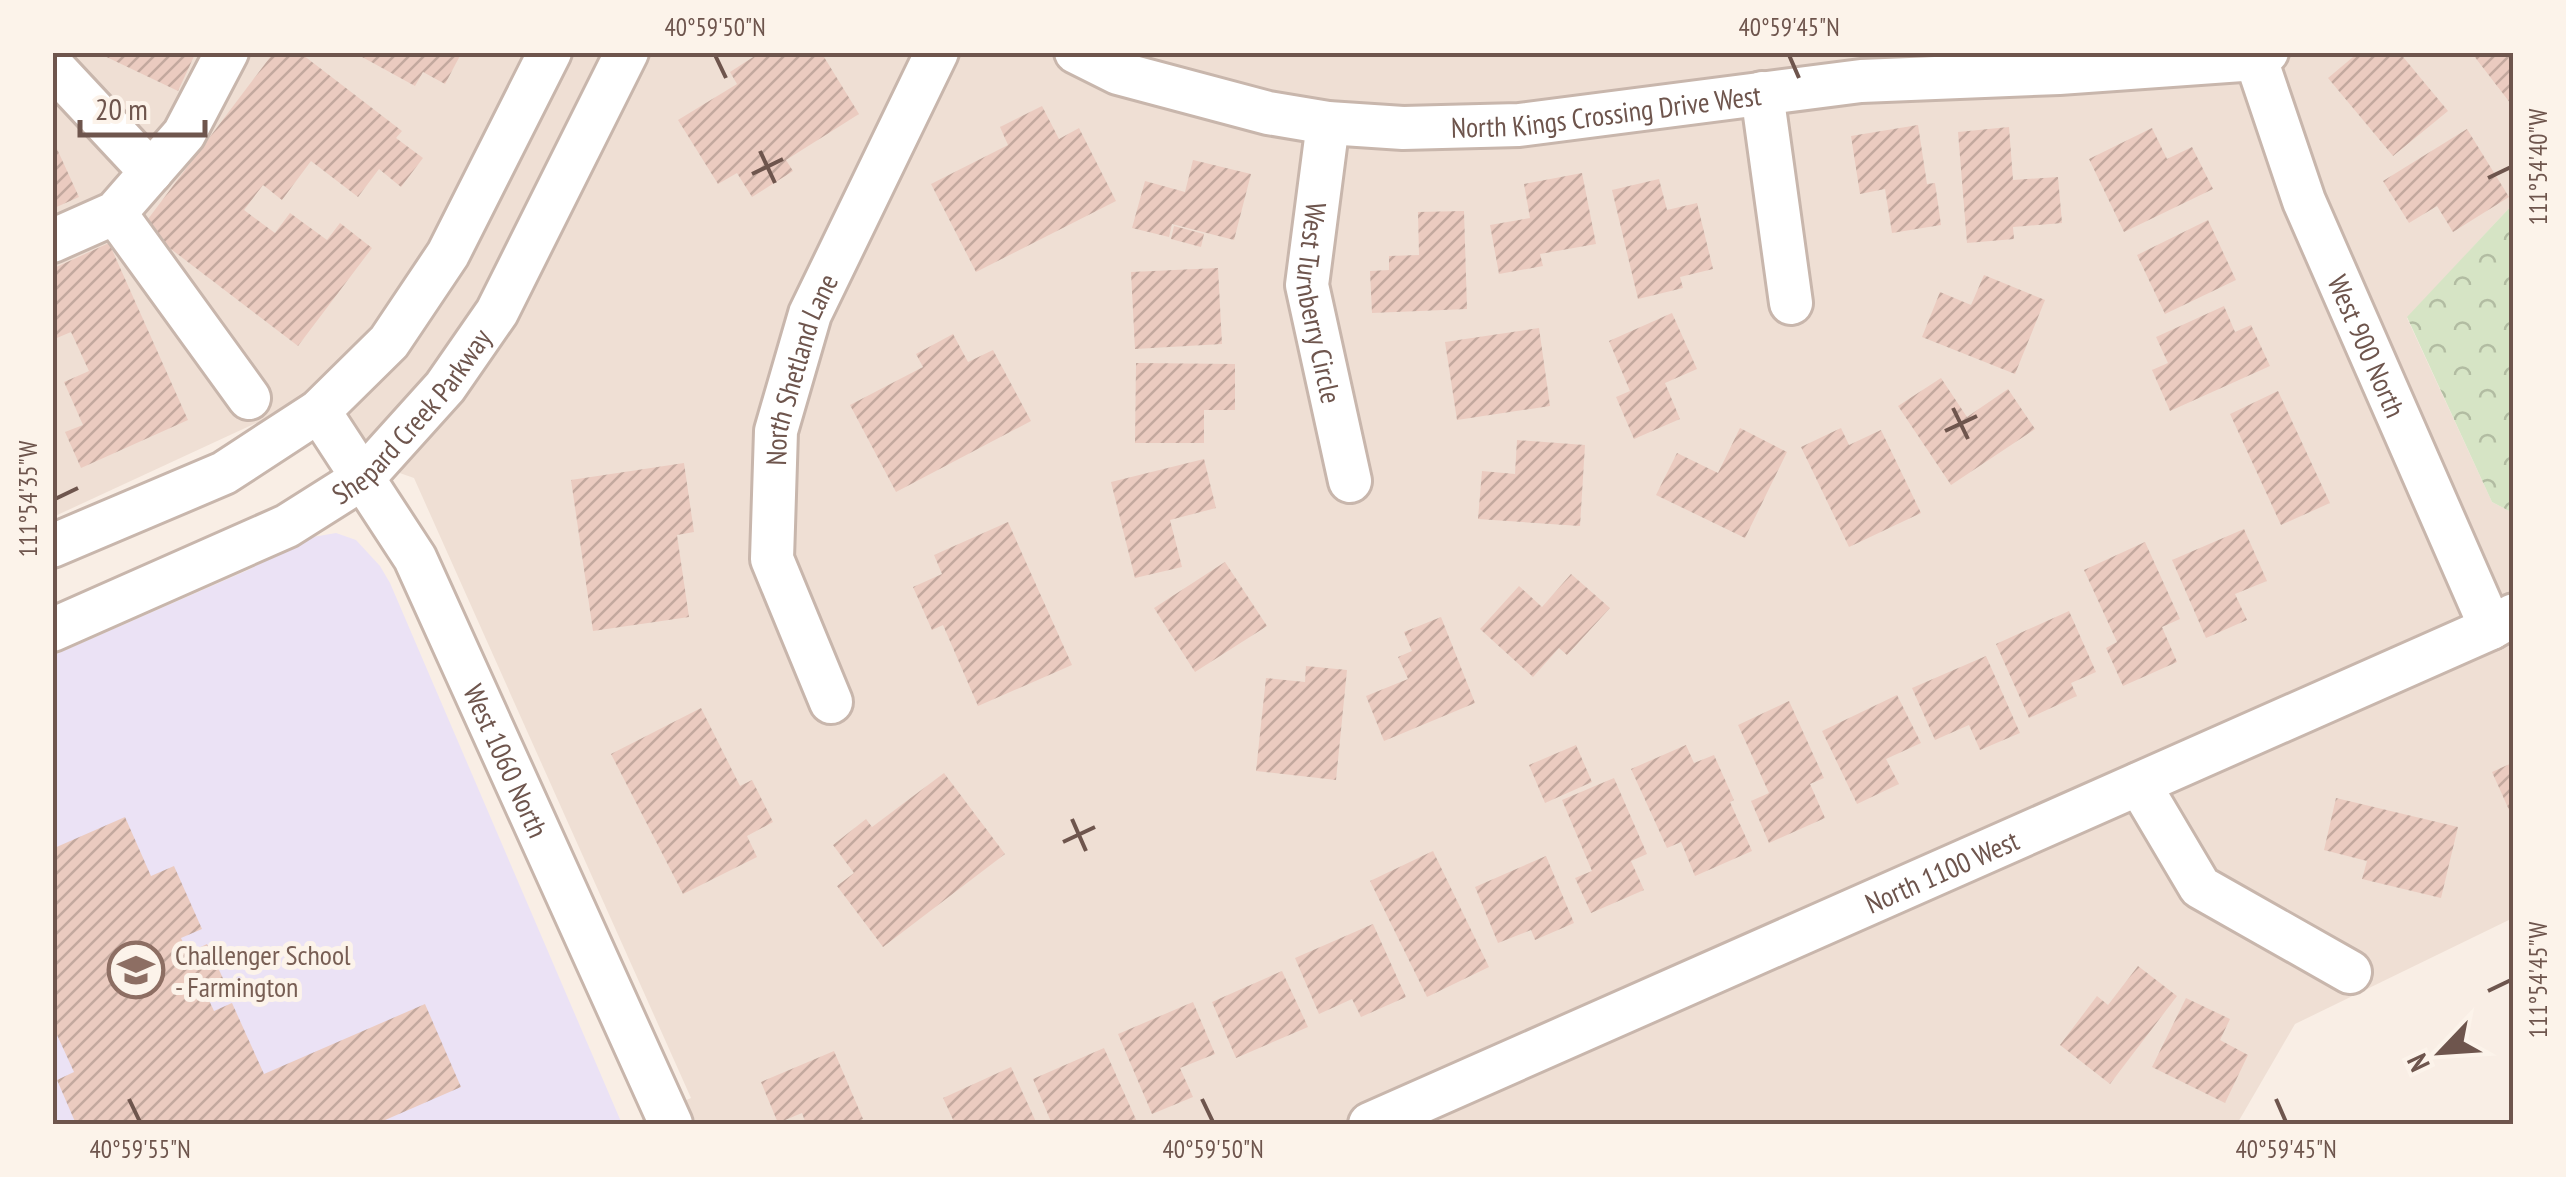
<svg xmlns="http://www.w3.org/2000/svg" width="2566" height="1177" viewBox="0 0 2566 1177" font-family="'PT Sans Narrow',sans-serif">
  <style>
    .residential { fill: #efdfd4 }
    .education { fill: #ebe2f5 }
    .park { fill: url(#park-crowns) }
    .building { fill: url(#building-hatch) }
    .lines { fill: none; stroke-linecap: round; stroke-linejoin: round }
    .minor-casing { stroke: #c8b6ac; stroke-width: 48 }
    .minor { stroke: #fff; stroke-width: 42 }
    .ticks { fill: none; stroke: #6e554d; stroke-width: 4 }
    .labels { text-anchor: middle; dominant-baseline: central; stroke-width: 10; stroke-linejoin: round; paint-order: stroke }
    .street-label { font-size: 28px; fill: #6e554d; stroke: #fcf3ea }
    .education-label { font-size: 28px; fill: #785e54; stroke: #fcf3ea; text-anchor: start }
    .neatline { fill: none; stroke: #6e554d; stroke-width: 4 }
    .ticks-label { font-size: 25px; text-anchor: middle; fill: #6e554d }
  </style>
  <defs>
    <pattern id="park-crowns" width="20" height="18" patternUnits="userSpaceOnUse" patternTransform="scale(2.5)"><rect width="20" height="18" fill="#d6e4c5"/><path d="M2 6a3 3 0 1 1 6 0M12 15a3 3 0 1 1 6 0" fill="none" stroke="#b2bca2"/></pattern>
    <pattern id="building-hatch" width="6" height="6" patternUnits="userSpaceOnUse" patternTransform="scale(2.5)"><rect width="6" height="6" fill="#ebcbc0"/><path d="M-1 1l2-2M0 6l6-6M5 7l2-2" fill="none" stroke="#c3a89e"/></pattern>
  </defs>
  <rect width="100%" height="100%" fill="#f9eee5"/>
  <!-- residential -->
  <path class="residential" d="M52,53H2513V204L2407,318L2492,502L2513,513V918L2295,1024L2237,1124H632L691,1098L414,478L256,423L53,517Z"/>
  <!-- education -->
  <path class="education" d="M336,533L356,540L380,566L390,583L622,1124H53L52,656L248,570L307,538Z"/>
  <!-- park -->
  <path class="park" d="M2513,204V513L2492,502L2407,317Z"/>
  <!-- building -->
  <path class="building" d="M96,52H196L178,91Z
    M274,52H299L402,131L396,138L423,158L401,187L379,169L358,197L311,161L282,200L263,185L244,210L275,233L290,213L327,240L340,223L372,248L298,346L142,227Z
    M353,52H462L445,84L423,72L415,86Z
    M761,52H821L859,114L786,160L793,171L752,197L737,173L718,184L678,120L737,84L730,72Z
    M2359,52H2399L2448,111L2393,156L2328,78Z
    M2471,52H2514V108Z
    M1042,106L1059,139L1079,128L1116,201L976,272L931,184L1008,145L1000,127Z
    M1918,125L1927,184L1935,183L1941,225L1892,233L1885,189L1860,194L1851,136Z
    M2009,127L2013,180L2058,177L2062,223L2013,227L2014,239L1967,243L1958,132Z
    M2152,128L2167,159L2192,147L2213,189L2124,232L2089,159Z
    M2467,129L2509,197L2453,232L2437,206L2409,223L2383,181Z
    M52,138L79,197L52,209Z
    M1193,160L1251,174L1234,240L1172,224L1169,237L1132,228L1145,181L1185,192Z
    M1582,173L1596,244L1540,254L1543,266L1499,274L1490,225L1530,218L1524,184Z
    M1659,179L1667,210L1697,203L1713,269L1680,277L1683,288L1638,299L1612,190Z
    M1464,211L1467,309L1372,313L1370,271L1389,270V256L1419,255L1418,212Z
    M2208,220L2236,280L2165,314L2137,255Z
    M1174,226L1204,234L1201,247L1171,239Z
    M109,243L188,420L81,468L65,432L83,425L64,382L89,371L71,332L52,340V269Z
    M1218,268L1222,344L1135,349L1131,272Z
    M1984,275L2045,300L2015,374L1922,337L1940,292L1971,305Z
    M2224,306L2235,332L2251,325L2270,366L2170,411L2152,370L2168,363L2156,337Z
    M1672,313L1697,369L1665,383L1680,419L1634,439L1616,397L1630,391L1609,341Z
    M1539,328L1550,406L1457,420L1445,342Z
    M953,334L968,362L993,350L1031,421L896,492L850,405L923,367L916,354Z
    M1136,363L1235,364V410H1204V443H1135Z
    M1941,378L1967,417L2008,389L2035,429L1951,485L1898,406Z
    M2278,391L2330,503L2281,525L2230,414Z
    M1740,428L1787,452L1745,538L1656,495L1677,453L1718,473Z
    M1841,428L1849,445L1881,430L1921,513L1849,547L1801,447Z
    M1517,440L1585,445L1580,526L1478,519L1482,471L1515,474Z
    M1204,459L1216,508L1170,520L1182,567L1135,578L1111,482Z
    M684,463L694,532L677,535L689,617L593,631L571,480Z
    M1008,522L1072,665L978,706L943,625L932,630L913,587L942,574L934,555Z
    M2244,529L2267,581L2235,594L2247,620L2206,638L2172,560Z
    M2145,542L2180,619L2162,627L2177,662L2123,686L2106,648L2117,642L2084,570Z
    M1225,562L1267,626L1195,672L1154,608Z
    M1571,574L1610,608L1567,655L1559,648L1533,677L1480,629L1519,586L1542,607Z
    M2069,611L2096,672L2071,683L2077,696L2029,718L1996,644Z
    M1441,617L1475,703L1384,741L1366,696L1408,679L1398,657L1412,651L1404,632Z
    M1986,656L2020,733L1980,750L1969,725L1935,740L1912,688Z
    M1306,666L1347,670L1336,780L1256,771L1266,678L1305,682Z
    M1897,695L1921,743L1886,759L1899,784L1857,804L1822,731Z
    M1789,701L1824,778L1810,784L1825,818L1769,843L1751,801L1769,793L1738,725Z
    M701,708L740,786L752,780L773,822L747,836L757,857L683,894L611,754Z
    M1576,745L1592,782L1545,803L1529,765Z
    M1686,745L1694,763L1714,755L1734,800L1730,802L1752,851L1695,876L1681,842L1667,848L1631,769Z
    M2514,762V821L2492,772Z
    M944,773L1005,854L883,947L837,886L854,873L833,845L866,819L872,827Z
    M1614,778L1647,854L1631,861L1644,890L1591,913L1575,878L1592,871L1562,800Z
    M2336,798L2458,827L2441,898L2362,879L2367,861L2324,850Z
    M125,817L151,876L174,866L202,929L181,938L188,953L207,944L227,987L207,996L214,1011L232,1003L264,1074L425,1004L461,1087L376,1124H76L57,1080L74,1072L52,1024V849Z
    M1433,851L1489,967L1427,997L1370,881Z
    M1546,856L1574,923L1535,940L1531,930L1498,943L1475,887Z
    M1373,924L1406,997L1361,1017L1352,999L1319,1014L1295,958Z
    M2138,966L2177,996L2110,1084L2060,1045L2097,996L2108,1005Z
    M1282,971L1308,1027L1236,1058L1212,1002Z
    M2186,998L2230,1019L2220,1040L2248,1055L2225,1103L2152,1067Z
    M1193,1002L1215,1054L1180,1068L1193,1097L1152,1114L1118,1034Z
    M1104,1048L1138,1124H1090L1088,1121L1081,1124H1052L1033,1079Z
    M834,1051L863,1119L850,1124H806L802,1113L778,1123L761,1082Z
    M1011,1067L1037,1124H955L943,1098Z"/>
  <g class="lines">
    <!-- minor casing -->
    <g class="minor-casing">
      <g id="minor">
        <path id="s1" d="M1076,52L1118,73L1268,113L1328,123L1403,128L1519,125L1861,81L2059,73L2256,59L2267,52"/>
        <path id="s2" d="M2256,59L2304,201L2491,628"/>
        <path d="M52,66L151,172"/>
        <path d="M1762,93L1791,303"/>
        <path id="s3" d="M1328,123L1307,285L1350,481"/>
        <path d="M115,213L249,398"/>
        <path d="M52,241L115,213L184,134L227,52"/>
        <path id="s4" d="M319,411L415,558L671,1124"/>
        <path d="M52,546L224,473L319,411L389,342L448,254L550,52"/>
        <path id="s5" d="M52,630L287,526L363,478L445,387L497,312L627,52"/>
        <path id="s6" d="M831,702L772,559L776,431L810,314L937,52"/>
        <path d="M2139,784L2200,887L2350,972"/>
        <path id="s7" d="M1370,1124L2491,628L2514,615"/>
      </g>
    </g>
    <!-- minor -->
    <use href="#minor" class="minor"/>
  </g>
  <!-- ticks -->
  <path class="ticks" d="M715,55L726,78M1789,55L1799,78M760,151L775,183M752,174L783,159M2488,178L2511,167M1953,408L1968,439M1945,431L1977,416M55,499L78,488M1072,819L1086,851M1063,842L1095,827M2488,991L2511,980M129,1099L140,1122M1202,1099L1213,1122M2276,1099L2286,1122"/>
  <!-- icons -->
  <defs>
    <g id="school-ring" transform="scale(2.875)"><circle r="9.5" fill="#fcf3ea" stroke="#8d6e63" stroke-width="1.5"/><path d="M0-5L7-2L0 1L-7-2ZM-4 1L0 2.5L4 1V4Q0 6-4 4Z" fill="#8d6e63"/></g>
  </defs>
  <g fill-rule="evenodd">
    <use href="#school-ring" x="136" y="970"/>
  </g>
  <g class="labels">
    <!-- street labels -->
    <g class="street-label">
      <text stroke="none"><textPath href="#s1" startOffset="542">North Kings Crossing Drive West</textPath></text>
      <text stroke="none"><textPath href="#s3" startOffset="182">West Turnberry Circle</textPath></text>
      <text stroke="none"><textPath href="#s2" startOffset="308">West 900 North</textPath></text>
      <text stroke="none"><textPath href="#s6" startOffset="348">North Shetland Lane</textPath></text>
      <text stroke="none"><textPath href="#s5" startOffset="425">Shepard Creek Parkway</textPath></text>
      <text stroke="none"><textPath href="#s4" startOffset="398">West 1060 North</textPath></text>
      <text stroke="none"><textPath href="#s7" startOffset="625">North 1100 West</textPath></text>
    </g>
    <!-- education labels -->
    <g class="education-label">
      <text x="175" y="954">Challenger School<tspan x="175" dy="32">- Farmington</tspan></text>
    </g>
  </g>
  <!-- border -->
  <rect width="2566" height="1177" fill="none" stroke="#fcf3ea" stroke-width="110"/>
  <!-- north arrow -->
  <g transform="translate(2441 1052) rotate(245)" stroke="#fcf3ea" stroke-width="8" paint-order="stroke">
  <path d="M0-8L18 38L0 25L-18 38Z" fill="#6e554d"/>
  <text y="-15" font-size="28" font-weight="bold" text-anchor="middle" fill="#6e554d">N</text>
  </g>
  <!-- scale -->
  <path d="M80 120v15h125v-15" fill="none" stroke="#6e554d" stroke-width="5"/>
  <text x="95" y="120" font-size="30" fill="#6e554d" stroke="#fcf3ea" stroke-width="8" paint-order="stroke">20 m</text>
  <rect x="55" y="55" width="2456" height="1067" class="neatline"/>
  <g class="ticks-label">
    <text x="715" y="36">40°59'50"N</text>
    <text x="1789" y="36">40°59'45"N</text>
    <text transform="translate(2538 167) rotate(-90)" y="9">111°54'40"W</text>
    <text transform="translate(28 499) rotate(-90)" y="9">111°54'35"W</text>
    <text transform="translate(2538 980) rotate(-90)" y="9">111°54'45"W</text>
    <text x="140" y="1158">40°59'55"N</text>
    <text x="1213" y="1158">40°59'50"N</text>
    <text x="2286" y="1158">40°59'45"N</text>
  </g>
</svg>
